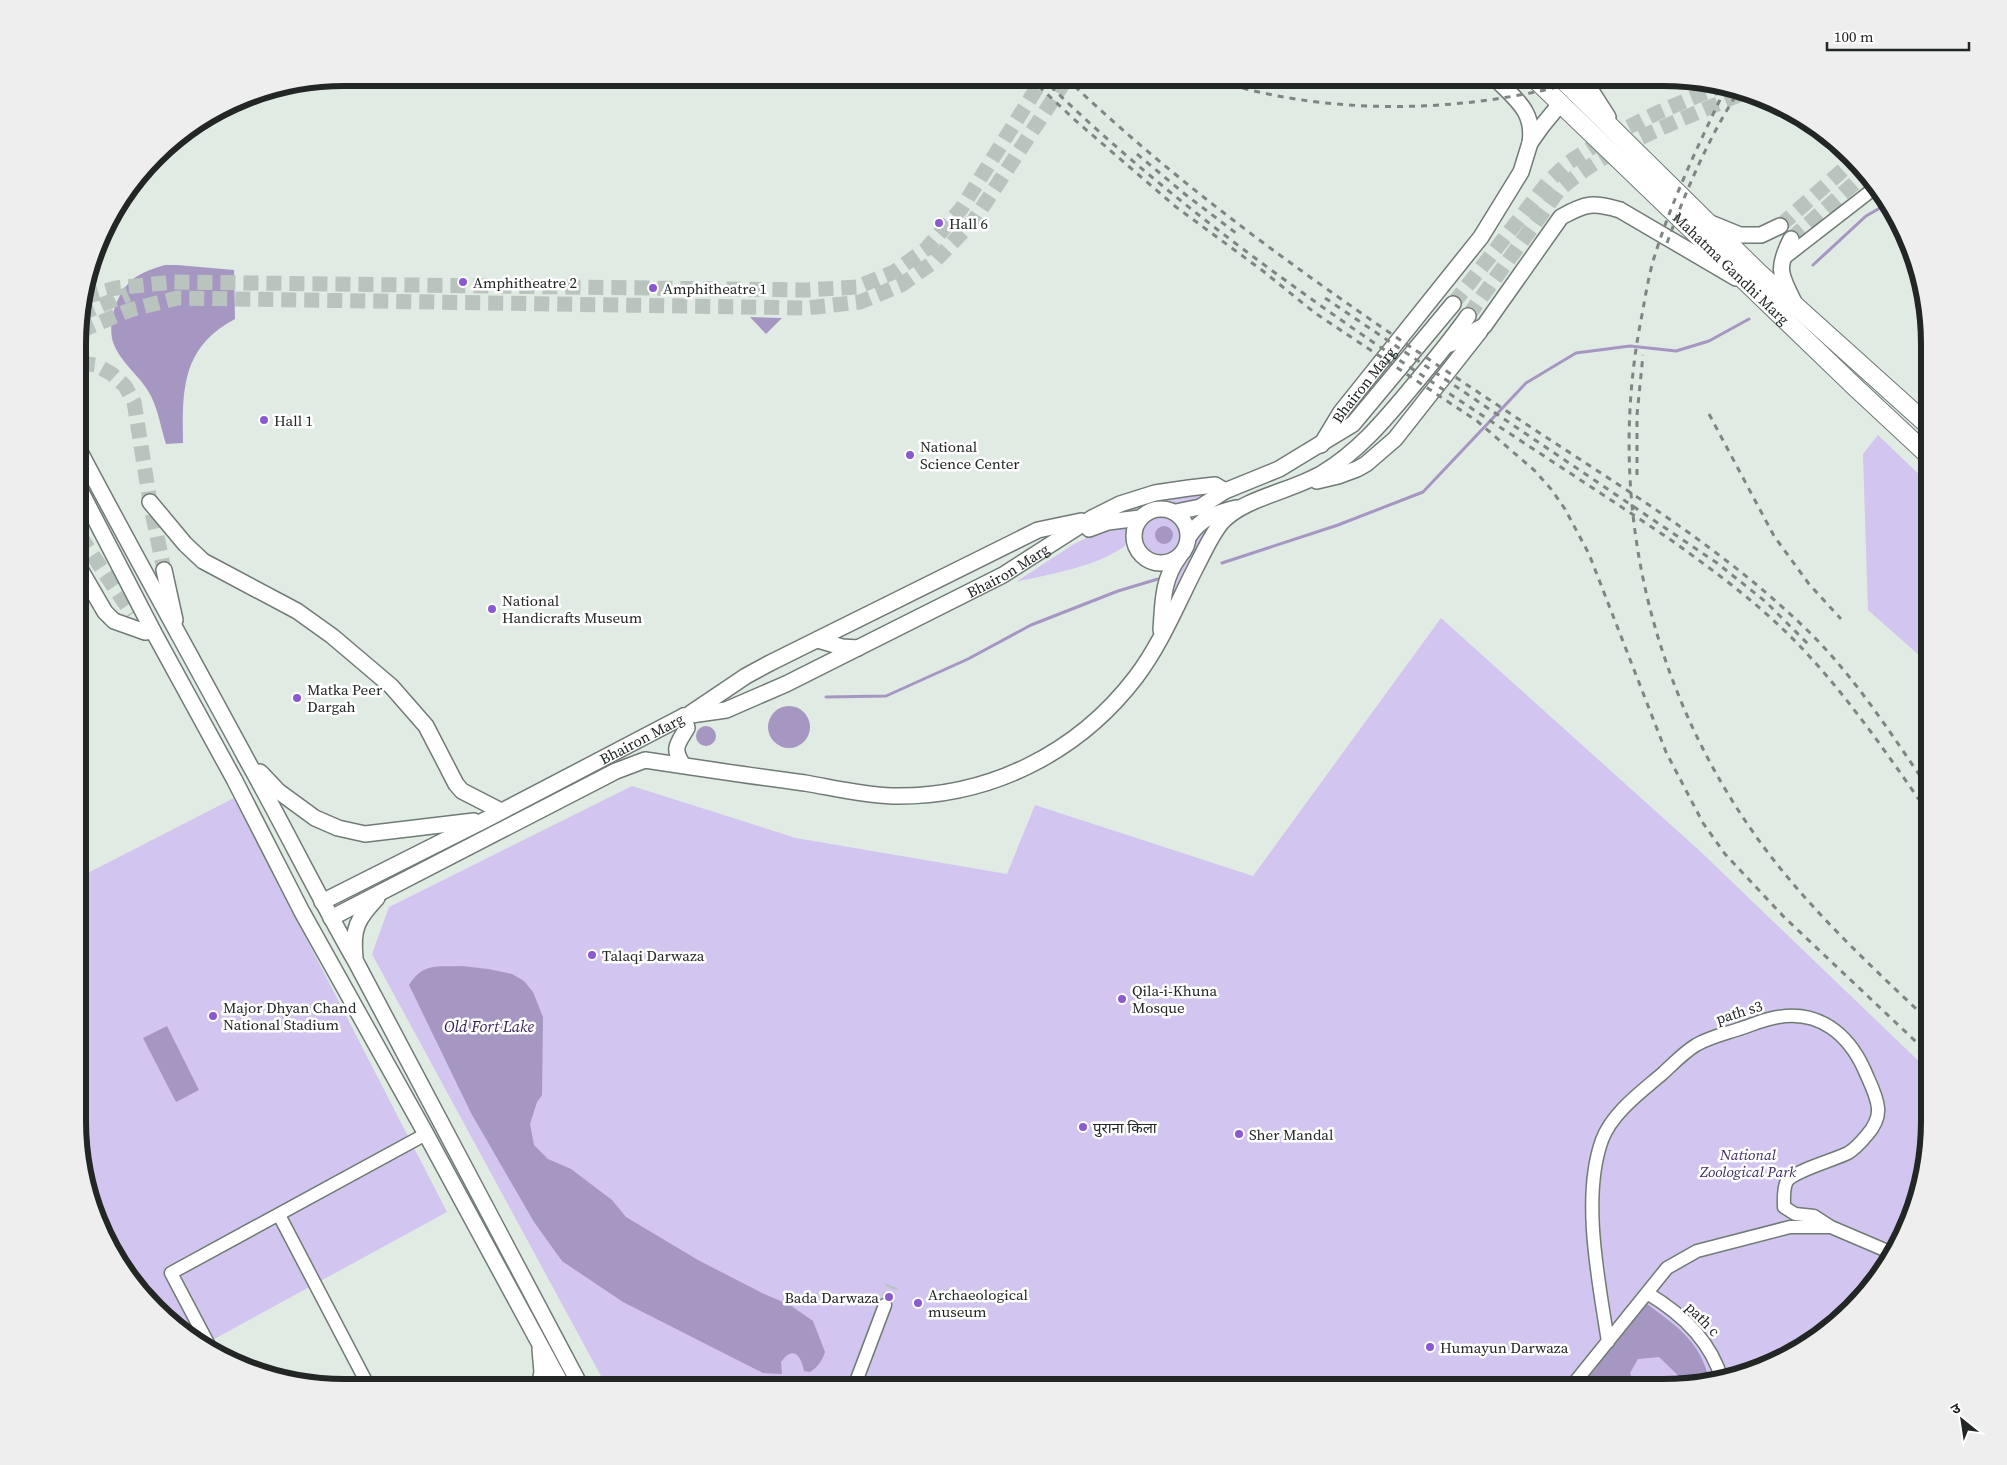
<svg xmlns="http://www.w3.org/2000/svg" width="2007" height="1465" viewBox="0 0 2007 1465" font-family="'Source Serif 4','Noto Sans Devanagari',serif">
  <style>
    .green { fill: #d2c5ef }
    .water { fill: #a596c2 }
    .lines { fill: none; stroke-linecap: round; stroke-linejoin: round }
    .stream { stroke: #a596c2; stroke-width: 3 }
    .minor-tunnel { stroke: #bac4be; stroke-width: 12; stroke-dasharray: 12 6; stroke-linecap: butt }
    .major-tunnel { stroke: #bac4be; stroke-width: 15; stroke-dasharray: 15 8; stroke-linecap: butt }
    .minor-casing { stroke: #707b75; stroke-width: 15 }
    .major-casing { stroke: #707b75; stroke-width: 18 }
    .highway-casing { stroke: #707b75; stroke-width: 20 }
    .minor { stroke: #fff; stroke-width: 12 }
    .major { stroke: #fff; stroke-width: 15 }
    .highway { stroke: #fff; stroke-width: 18 }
    .rail { stroke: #7f8682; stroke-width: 3; stroke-dasharray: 6 6; stroke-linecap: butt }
    .poi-dot { fill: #8b59d2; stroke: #fff; stroke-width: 2 }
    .labels { text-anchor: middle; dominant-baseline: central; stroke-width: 5; stroke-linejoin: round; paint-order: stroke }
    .poi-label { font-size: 15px; fill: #222624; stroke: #fff; text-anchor: start }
    .street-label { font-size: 15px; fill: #222624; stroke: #fff }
    .park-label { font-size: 15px; font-style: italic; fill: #3f2960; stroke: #fff }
    .water-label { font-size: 16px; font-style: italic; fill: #382158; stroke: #fff }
    .rim { fill: none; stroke: #222624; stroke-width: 6 }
  </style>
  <rect width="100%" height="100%" fill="#e0ebe4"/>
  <!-- green -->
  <path class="green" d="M1878,435L1929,484V664L1868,610L1863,454Z
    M1206,494L1194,502L1173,506L1160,503L1146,506L1137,514H1114L1159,500Z
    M1141 536a20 20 0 1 1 40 0a20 20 0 1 1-40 0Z
    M1220,518L1192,556L1170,608V585L1185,559L1191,554L1197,534Z
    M1129,525L1125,546C1093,568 1053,573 1016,582L1074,544L1109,527Z
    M1441,618L1701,852L1929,1071V1137L1909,1222L1874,1283L1838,1321L1781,1360L1731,1378L1663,1387H607L372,954L389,907L632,786L796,838L1007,874L1035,805L1253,876Z
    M234,798L447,1212L205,1344L182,1332L113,1254L80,1155V877Z"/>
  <!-- water -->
  <path class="water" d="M165,265H177L234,270L235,319C182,347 182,389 183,443L166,444C161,428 158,410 151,396C141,376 120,363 113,342C107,322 117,292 133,279C143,272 154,268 165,265Z
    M750,317L782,318L766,334Z
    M1155 535a9 9 0 1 1 18 0a9 9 0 1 1-18 0Z
    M768 727a21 21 0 1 1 42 0a21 21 0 1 1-42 0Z
    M696 736a10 10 0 1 1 20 0a10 10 0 1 1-20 0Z
    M462,966L488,969L512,974L524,981L533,992L543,1017L542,1095L537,1102L530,1124L534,1145L548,1159L571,1169L612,1200L626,1217L698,1260L764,1294L790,1305L813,1321L825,1352C822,1361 818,1367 810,1372L804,1371C801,1355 793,1345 781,1362L782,1374L763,1373L623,1302L562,1261L534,1222L471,1113L409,985C423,962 438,967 462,966Z
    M167,1026L199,1090L176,1102L143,1038Z
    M1647,1304C1679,1328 1699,1340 1710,1381L1687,1384L1659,1357L1638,1359L1630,1373L1636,1387H1577Z"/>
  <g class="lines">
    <!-- stream -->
    <path class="stream" d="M1813,265L1866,216L1887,204
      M1222,563L1338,525L1423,492L1526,383L1576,353L1630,346L1676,351L1709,341L1749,319
      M826,697L886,696L968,659L1031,625L1118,591L1158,579"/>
    <!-- minor-tunnel -->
    <path class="minor-tunnel" d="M885,1305L892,1286"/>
    <!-- major-tunnel -->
    <path class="major-tunnel" d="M1780,226L1854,160
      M1791,239L1866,173
      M84,297L116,288L173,282L805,290L857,287L894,272L926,249L961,209L1043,78
      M1453,304L1548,182L1568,163L1604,139L1659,112L1718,87
      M80,314L128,294
      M1468,316L1559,190C1611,144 1680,121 1743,93
      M80,331L130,310L177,298L807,308L860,302L901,285L935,261L974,220L1067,78
      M80,363L96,365L112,374L125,386L134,402L150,502L164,570
      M80,536L132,614"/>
    <!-- minor casing -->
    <g class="minor-casing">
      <path id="minor" d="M1782,260L1876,187
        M279,1215L369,1387
        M1647,1293C1681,1313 1711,1341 1722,1380
        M1608,1342C1599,1282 1581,1198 1602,1140C1612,1113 1641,1092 1662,1074C1673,1064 1683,1053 1696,1045C1710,1037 1724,1034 1739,1029C1752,1025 1764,1019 1778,1017C1819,1010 1848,1034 1864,1069C1869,1081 1877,1095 1878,1108C1879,1119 1874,1127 1867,1135C1862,1141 1855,1149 1848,1153C1834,1160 1794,1171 1787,1181C1783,1188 1784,1199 1784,1207L1795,1214L1814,1216L1831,1227
        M210,1347L171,1273L426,1134
        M854,1387L885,1305
        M1571,1387L1667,1268L1697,1251L1790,1227H1831L1892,1253"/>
    </g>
    <!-- major casing -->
    <g class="major-casing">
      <g id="major">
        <path d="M1495,78C1515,99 1535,111 1530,143"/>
        <path d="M1583,78L1608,117"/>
        <path d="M1708,222L1740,235H1761L1780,226"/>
        <path d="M1791,239C1776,269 1780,274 1794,302"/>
        <path d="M1450,344L1484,326L1561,217C1586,203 1593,202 1620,210L1736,278"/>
        <path id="s1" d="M1321,445L1341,412L1481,237L1521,172L1530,143L1542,126L1560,104"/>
        <path d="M80,452C135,556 192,658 248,762C285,828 318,896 356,962L581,1387"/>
        <path d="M1317,481L1338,476L1357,469L1366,464L1395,439L1480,331"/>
        <path d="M80,490L153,631L234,779L302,912L426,1134L563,1387"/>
        <path d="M150,502L185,544L203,561L297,611L332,636L391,686L426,726L456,784L462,791L501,811"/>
        <circle cx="1161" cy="536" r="27"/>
        <path d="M1176,512L1200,507L1225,491L1279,469L1353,424L1453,304"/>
        <path d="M1089,529L1108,522L1140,518"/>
        <path d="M1189,536C1201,518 1216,513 1236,508"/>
        <path d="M80,569L105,612L114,621L145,632L153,631"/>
        <path d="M164,570L175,620"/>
        <path d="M1161,630C1163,603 1162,580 1179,557"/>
        <path d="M818,640L842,647L858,648"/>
        <path d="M691,713L746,676L770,663L1038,530L1081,521"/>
        <path d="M683,765C672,748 677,745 687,728L684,716"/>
        <path d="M260,772L278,791L315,818L338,828L365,834L474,821"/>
        <path id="s2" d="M322,902L485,820L684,716L726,710L786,684L1003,575L1092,518L1120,504L1155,493L1189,488L1215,485L1225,491"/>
        <path d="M331,918L616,771L645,760C698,768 751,776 805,783C834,788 863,795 892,796C989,798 1078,753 1136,677C1161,644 1177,604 1196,567C1204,552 1211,535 1222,522C1245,497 1294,491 1324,472C1357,452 1382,423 1407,393C1428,368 1449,343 1468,316"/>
        <path d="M355,957C352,929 357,919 377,898"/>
        <path d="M539,1387L542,1372L540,1349"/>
      </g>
    </g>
    <!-- highway casing -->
    <g class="highway-casing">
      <g id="highway">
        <path id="s3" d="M1534,78L1855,387L1929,456"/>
        <path d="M1561,78L1758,272L1929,426"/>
      </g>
    </g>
    <!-- minor -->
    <use href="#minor" class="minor"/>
    <!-- major -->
    <use href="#major" class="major"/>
    <!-- highway -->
    <use href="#highway" class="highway"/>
    <!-- rail -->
    <path class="rail" d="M1030,78L1076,121L1176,207L1263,271L1315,313L1477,421L1534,470L1551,489L1565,509L1589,554L1666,752L1703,823L1725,854L1784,917L1929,1054
      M1042,78C1225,258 1455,395 1668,538C1713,570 1758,603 1797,643C1847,695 1888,755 1929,814
      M1066,78C1203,209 1360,314 1517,418C1616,484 1719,545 1805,628C1854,675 1891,734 1929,789
      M1208,78C1329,118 1469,114 1591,78
      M1725,89C1699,144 1672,199 1654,258C1648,278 1645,299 1641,320C1605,504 1652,696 1763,846C1811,911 1871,966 1929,1021
      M1137,154L1186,195L1236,233
      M1667,243C1686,190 1708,139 1738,92
      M1325,298L1717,563L1766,602L1810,646
      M1709,414L1774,536L1809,584L1841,619
      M1637,475V415L1643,355"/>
  </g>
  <!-- markers -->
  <g class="poi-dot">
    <circle cx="939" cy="223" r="5"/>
    <circle cx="463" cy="282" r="5"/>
    <circle cx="653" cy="288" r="5"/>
    <circle cx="264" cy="420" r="5"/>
    <circle cx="910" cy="455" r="5"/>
    <circle cx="492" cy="609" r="5"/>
    <circle cx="297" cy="698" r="5"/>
    <circle cx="592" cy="955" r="5"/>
    <circle cx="1122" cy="999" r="5"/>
    <circle cx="213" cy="1016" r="5"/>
    <circle cx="1083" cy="1127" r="5"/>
    <circle cx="1239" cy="1134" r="5"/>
    <circle cx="889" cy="1297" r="5"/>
    <circle cx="918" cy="1303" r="5"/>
    <circle cx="1430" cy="1347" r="5"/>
  </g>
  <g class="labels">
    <!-- poi labels -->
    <g class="poi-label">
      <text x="949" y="223">Hall 6</text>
      <text x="473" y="282">Amphitheatre 2</text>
      <text x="663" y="288">Amphitheatre 1</text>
      <text x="274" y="420">Hall 1</text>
      <text x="920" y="446">National<tspan x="920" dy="17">Science Center</tspan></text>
      <text x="502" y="600">National<tspan x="502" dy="17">Handicrafts Museum</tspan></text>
      <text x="307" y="689">Matka Peer<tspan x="307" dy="17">Dargah</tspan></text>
      <text x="602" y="955">Talaqi Darwaza</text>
      <text x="1132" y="990">Qila-i-Khuna<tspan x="1132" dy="17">Mosque</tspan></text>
      <text x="223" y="1007">Major Dhyan Chand<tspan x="223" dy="17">National Stadium</tspan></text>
      <text x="1093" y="1127">पुराना किला</text>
      <text x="1249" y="1134">Sher Mandal</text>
      <text x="928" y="1294">Archaeological<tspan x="928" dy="17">museum</tspan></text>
      <text x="879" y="1297" text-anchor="end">Bada Darwaza</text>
      <text x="1440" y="1347">Humayun Darwaza</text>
    </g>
    <!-- street labels -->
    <g class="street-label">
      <text stroke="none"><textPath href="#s3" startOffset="274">Mahatma Gandhi Marg</textPath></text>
      <text stroke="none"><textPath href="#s1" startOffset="74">Bhairon Marg</textPath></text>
      <text stroke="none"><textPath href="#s2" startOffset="764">Bhairon Marg</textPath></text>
      <text stroke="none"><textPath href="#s2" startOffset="359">Bhairon Marg</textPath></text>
      <text transform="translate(1739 1012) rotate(-17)">path s3</text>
      <text transform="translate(1703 1319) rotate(46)">path c</text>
    </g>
    <!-- park labels -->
    <g class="park-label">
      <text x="1748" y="1154">National<tspan x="1748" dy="17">Zoological Park</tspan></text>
    </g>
    <!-- water labels -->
    <g class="water-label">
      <text x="489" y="1026">Old Fort Lake</text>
    </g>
  </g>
  <!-- crop -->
  <path d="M0 0H2007V1465H0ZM344 86H1663A258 258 0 0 1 1921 344V1121A258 258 0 0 1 1663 1379H344A258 258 0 0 1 86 1121V344A258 258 0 0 1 344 86Z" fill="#edeeed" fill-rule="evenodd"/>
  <path class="rim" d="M344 86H1663A258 258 0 0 1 1921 344V1121A258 258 0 0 1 1663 1379H344A258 258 0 0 1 86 1121V344A258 258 0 0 1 344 86Z"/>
  <!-- north arrow -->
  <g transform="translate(1962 1420) rotate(330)" stroke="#ffffff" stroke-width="4" paint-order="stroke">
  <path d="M0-4L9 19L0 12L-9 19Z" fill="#222624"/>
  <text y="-8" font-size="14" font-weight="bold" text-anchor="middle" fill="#222624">उ</text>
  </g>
  <!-- scale -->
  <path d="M1827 42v8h142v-8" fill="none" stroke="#222624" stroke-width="2.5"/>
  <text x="1834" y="42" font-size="15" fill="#222624" stroke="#ffffff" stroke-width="4" paint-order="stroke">100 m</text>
</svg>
